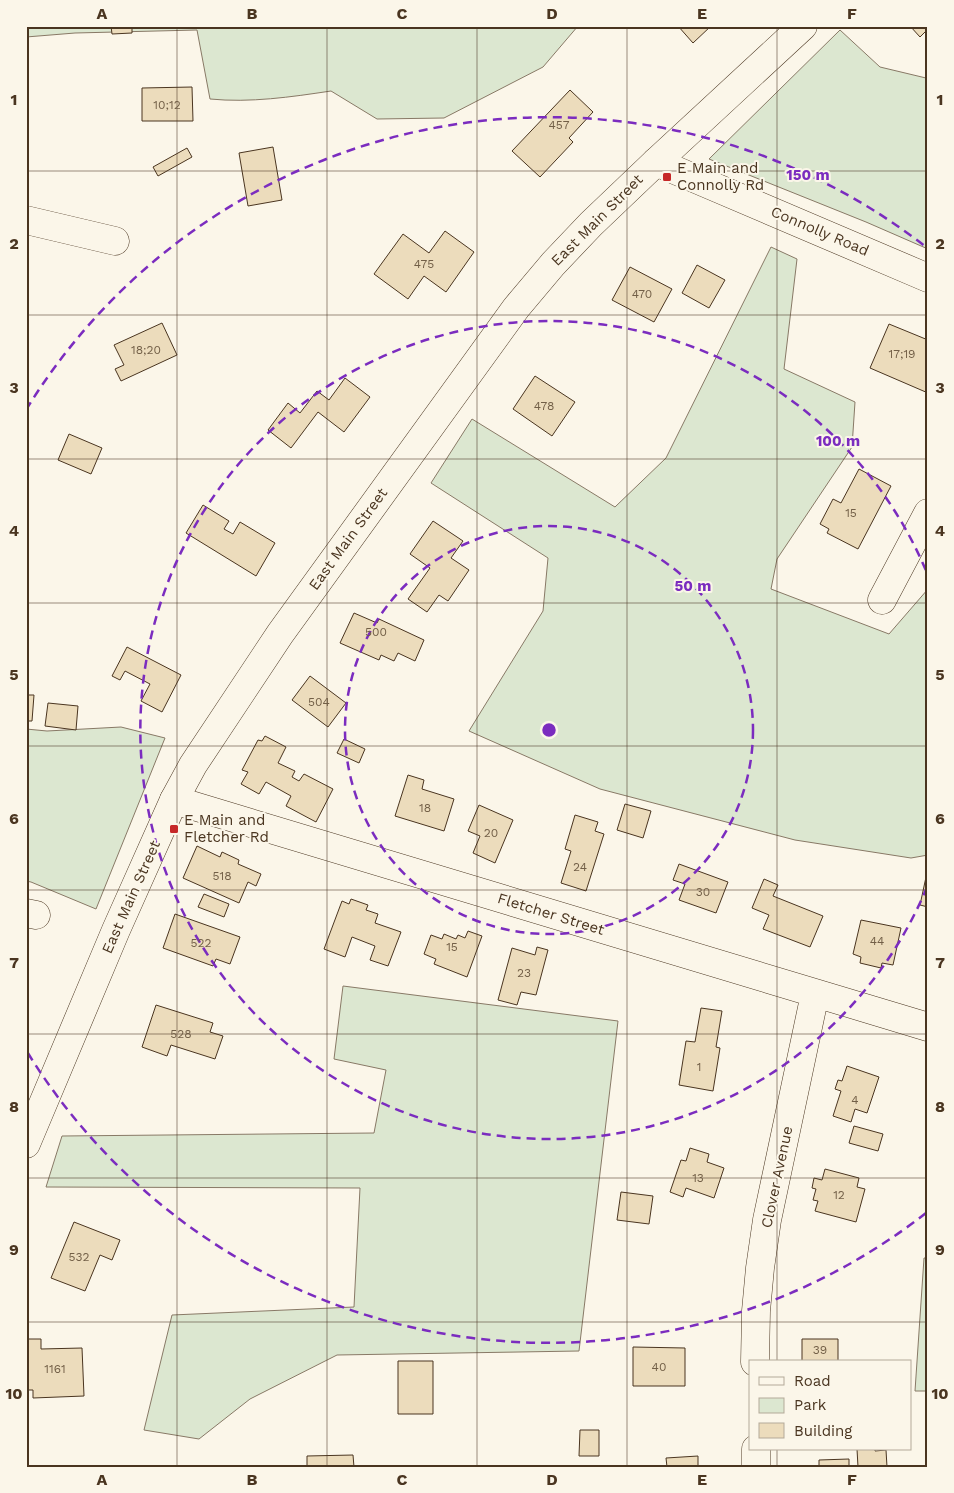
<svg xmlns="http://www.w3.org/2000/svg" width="954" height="1493" viewBox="0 0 954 1493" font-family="'Work Sans',sans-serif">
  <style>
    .green { fill: #dce7d0; stroke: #887966 }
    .building { fill: #ecdcbc; stroke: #4a3520 }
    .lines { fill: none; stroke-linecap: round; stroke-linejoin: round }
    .minor-casing { stroke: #4a3520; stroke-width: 29 }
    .major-casing { stroke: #4a3520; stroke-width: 29 }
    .minor { stroke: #fbf6e9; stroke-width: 28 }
    .major { stroke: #fbf6e9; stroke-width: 28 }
    .grid { fill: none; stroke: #4a3520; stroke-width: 1; stroke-opacity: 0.55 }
    .ring { fill: none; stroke: #7b2cbf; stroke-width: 2.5; stroke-dasharray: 9 6 }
    .poi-dot { fill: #c62828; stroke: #fbf6e9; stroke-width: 2 }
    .labels { text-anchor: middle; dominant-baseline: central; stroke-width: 4; stroke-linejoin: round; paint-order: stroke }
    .number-label { font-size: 12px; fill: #725f47 }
    .poi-label { font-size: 15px; fill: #4a3520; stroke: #fbf6e9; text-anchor: start }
    .street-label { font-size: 15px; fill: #4a3520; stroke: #fbf6e9 }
    .centre { fill: #7b2cbf; stroke: #fbf6e9; stroke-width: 2.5 }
    .ring-label { font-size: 15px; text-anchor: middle; font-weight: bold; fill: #7b2cbf; stroke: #fbf6e9; stroke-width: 4; stroke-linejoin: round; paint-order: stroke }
    .neatline { fill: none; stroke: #4a3520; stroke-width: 2 }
    .grid-label { font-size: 16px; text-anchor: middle; font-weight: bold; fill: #4a3520 }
  </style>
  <rect width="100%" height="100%" fill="#fbf6e9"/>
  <!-- green -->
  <path class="green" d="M26,26H578L543,67L444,118L377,119L331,91C291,97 250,103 210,99L197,30L75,33L26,37Z
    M840,30L880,67L926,78L928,77V249L866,222L709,159Z
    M771,247L797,259L784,369L855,402L852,447L777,559L771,589L889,634L928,589V855L911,858L795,840L600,789L469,731L543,611L548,558L431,483L472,419L615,507L666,458Z
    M121,727L165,738L96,909L31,882L26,881V729L47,731Z
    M343,986L618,1021L579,1351L337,1355L250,1399L199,1439L144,1430L172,1315L354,1307L360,1188L46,1187L62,1136L374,1133L386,1070L334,1059Z
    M924,1258H928V1391H915Z"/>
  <!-- building -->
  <path class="building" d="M111,26H132V33L112,34Z
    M678,26H711L693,43Z
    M910,26H928V29L920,37Z
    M192,87L193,121H142V88Z
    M570,90L593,112L569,138L573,142L540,177L512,151Z
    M273,147L282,200L248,206L239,153Z
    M187,148L192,157L158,176L153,167Z
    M445,231L474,252L446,292L424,276L408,299L374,274L403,234L429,253Z
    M697,265L725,280L709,308L682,293Z
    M630,267L672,289L654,322L612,300Z
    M162,323L177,355L121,381L115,369L124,365L114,345Z
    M889,324L928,340V393L870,368Z
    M535,376L575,402L552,436L513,409Z
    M345,378L370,397L344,432L318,412L291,448L268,430L288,403L300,413L317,391L329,400Z
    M69,434L102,448L91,474L58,460Z
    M859,469L891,486L858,549L827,533L829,529L820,524L833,499L841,503Z
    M203,505L229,521L224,529L233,534L240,522L275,543L256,576L186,533Z
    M433,521L463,541L451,558L469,570L448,601L439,595L427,612L408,599L430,568L410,554Z
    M354,613L377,623L379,619L424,640L415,661L398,653L394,661L381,655L379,660L340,643Z
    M127,647L181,675L162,712L141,701L150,684L125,671L120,680L112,676Z
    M310,676L346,703L328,727L292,700Z
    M26,695H34L32,721H26Z
    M48,703L78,706L76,730L45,726Z
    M265,736L286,747L278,763L295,771L292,777L299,781L304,774L333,789L316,822L286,806L291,796L266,782L259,794L241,784L248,772L242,770L258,740L262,741Z
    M344,739L365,749L359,763L337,753Z
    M408,775L424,780L422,789L454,799L444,831L395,816Z
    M625,804L651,811L643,838L617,830Z
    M479,805L513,820L495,863L473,853L480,836L468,831Z
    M575,815L598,822L595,831L604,834L586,891L561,883L571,851L565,849Z
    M197,846L220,857L222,852L239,860L238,864L261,874L256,886L248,882L239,903L183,878Z
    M679,864L728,882L716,913L679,900L685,884L673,880Z
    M926,877L928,878V907L920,905Z
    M764,879L778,885L773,896L823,916L810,947L763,929L769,915L752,908Z
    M204,894L229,904L224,917L198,907Z
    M351,899L368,905L366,910L378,914L375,923L401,932L388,966L370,960L375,946L352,937L345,957L324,949L342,901L349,904Z
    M175,914L240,937L230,964L216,959L213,966L163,948Z
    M861,920L901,928L893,965L882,963L881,968L860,963L861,957L853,954Z
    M468,931L482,936L467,977L434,964L436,959L424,954L431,935L442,939L444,934L456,939L458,935L465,938Z
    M537,947L548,950L536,995L521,992L517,1005L498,1000L512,948L535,955Z
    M156,1005L213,1023L210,1032L223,1036L215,1059L171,1045L167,1056L142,1047Z
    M701,1008L722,1011L716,1047L720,1048L713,1091L679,1085L686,1041L695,1042Z
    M847,1066L879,1077L867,1113L855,1109L851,1122L833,1116L841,1091L835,1089L838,1080L842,1081Z
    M854,1126L883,1134L878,1151L849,1143Z
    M690,1148L709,1154L707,1162L724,1168L714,1198L686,1188L683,1197L670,1192L681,1160L686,1161Z
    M825,1169L859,1178L857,1187L865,1189L856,1222L815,1211L818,1201L813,1200L816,1189L812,1188L814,1178L822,1180Z
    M621,1192L653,1196L649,1224L617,1220Z
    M74,1222L120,1240L112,1260L100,1255L85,1291L51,1278Z
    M26,1339H41V1349L82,1348L84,1396L33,1398V1390H26Z
    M802,1339H838V1362H802Z
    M633,1347L685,1348V1386H633Z
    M398,1361H433V1414H398Z
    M580,1430H599V1456H579Z
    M857,1449H875V1451L886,1450L887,1467H858Z
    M353,1455L354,1467H307V1456Z
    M698,1456V1467H667L666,1458Z
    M849,1459V1467H819V1460Z"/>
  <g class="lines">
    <!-- minor casing -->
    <g class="minor-casing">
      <path id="minor" d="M656,162L928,278
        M26,220L115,241
        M882,600L928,513
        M174,800L928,1027
        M26,913L36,915
        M755,1362L756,1311L760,1268L767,1220L815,994
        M756,1449V1467"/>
    </g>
    <!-- major casing -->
    <g class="major-casing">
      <path id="major" d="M26,1144L116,930L174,800L193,765L280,634L516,308L553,264L591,224L656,162L803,26"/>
    </g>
    <!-- minor -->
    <use href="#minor" class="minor"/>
    <!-- major -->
    <use href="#major" class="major"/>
  </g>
  <!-- grid -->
  <path class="grid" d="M177,26V1467M327,26V1467M477,26V1467M627,26V1467M777,26V1362M26,171H928M26,315H928M26,459H928M26,603H928M26,746H928M26,890H928M26,1034H928M26,1178H928M26,1322H928M777,1449V1467"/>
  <!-- distance rings -->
  <g class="ring">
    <circle cx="549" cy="730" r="204"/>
    <path d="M927 887A409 409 0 1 1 927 573"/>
    <path d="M926 1213A613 613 0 0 1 26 1050M26 410A613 613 0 0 1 926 247"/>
  </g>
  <!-- markers -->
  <g class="poi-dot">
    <rect x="662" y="172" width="10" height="10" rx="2.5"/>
    <rect x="169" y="824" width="10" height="10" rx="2.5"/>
  </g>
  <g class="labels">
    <!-- number labels -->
    <g class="number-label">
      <text x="167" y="105">10;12</text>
      <text x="559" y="125">457</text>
      <text x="424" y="264">475</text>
      <text x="642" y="294">470</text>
      <text x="146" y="350">18;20</text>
      <text x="902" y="354">17;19</text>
      <text x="544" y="406">478</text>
      <text x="851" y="513">15</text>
      <text x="376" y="632">500</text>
      <text x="319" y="702">504</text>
      <text x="425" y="808">18</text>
      <text x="491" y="833">20</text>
      <text x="580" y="867">24</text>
      <text x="222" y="876">518</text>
      <text x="703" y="892">30</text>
      <text x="877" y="941">44</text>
      <text x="201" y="943">522</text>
      <text x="452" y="947">15</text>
      <text x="524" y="973">23</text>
      <text x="181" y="1034">528</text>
      <text x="699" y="1067">1</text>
      <text x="855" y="1100">4</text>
      <text x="698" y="1178">13</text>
      <text x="839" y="1195">12</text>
      <text x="79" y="1257">532</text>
      <text x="820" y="1350">39</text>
      <text x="659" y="1367">40</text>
      <text x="55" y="1369">1161</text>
    </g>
    <!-- poi labels -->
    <g class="poi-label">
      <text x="677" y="168">E Main and<tspan x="677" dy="17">Connolly Rd</tspan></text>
      <text x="184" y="820">E Main and<tspan x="184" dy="17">Fletcher Rd</tspan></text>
    </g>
    <!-- street labels -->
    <g class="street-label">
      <text transform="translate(597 220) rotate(-45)">East Main Street</text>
      <text transform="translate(820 231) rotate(23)">Connolly Road</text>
      <text transform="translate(348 539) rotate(-54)">East Main Street</text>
      <text transform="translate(131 897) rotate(-66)">East Main Street</text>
      <text transform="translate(551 914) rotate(17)">Fletcher Street</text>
      <text transform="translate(777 1177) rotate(-78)">Clover Avenue</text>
    </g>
  </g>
  <circle cx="549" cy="730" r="8" class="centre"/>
  <g class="ring-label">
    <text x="808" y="180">150 m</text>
    <text x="838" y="446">100 m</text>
    <text x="693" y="591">50 m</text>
  </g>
  <!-- border -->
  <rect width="954" height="1493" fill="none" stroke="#fbf6e9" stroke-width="55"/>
  <!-- legend -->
  <rect x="749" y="1360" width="162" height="90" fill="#fbf6e9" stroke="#b4a999"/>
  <rect x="759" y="1377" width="25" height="8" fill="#fbf6e9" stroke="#b4a999"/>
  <text x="794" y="1386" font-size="15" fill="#4a3520">Road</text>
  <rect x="759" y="1398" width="25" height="15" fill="#dce7d0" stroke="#b4a999"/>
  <text x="794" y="1410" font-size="15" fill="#4a3520">Park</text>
  <rect x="759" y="1423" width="25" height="15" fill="#ecdcbc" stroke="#b4a999"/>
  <text x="794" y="1436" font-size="15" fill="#4a3520">Building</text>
  <rect x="28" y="28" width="898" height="1438" class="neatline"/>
  <g class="grid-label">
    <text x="102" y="19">A</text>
    <text x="252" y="19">B</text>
    <text x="402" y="19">C</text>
    <text x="552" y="19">D</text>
    <text x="702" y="19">E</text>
    <text x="852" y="19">F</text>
    <text x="14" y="105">1</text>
    <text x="940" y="105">1</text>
    <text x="14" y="249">2</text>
    <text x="940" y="249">2</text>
    <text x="14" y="393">3</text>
    <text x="940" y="393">3</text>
    <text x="14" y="536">4</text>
    <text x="940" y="536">4</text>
    <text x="14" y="680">5</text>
    <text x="940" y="680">5</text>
    <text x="14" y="824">6</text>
    <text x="940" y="824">6</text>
    <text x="14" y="968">7</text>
    <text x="940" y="968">7</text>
    <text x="14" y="1112">8</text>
    <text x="940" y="1112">8</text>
    <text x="14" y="1255">9</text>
    <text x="940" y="1255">9</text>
    <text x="14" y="1399">10</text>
    <text x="940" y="1399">10</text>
    <text x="102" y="1485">A</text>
    <text x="252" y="1485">B</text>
    <text x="402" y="1485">C</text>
    <text x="552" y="1485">D</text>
    <text x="702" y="1485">E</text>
    <text x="852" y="1485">F</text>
  </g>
</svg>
